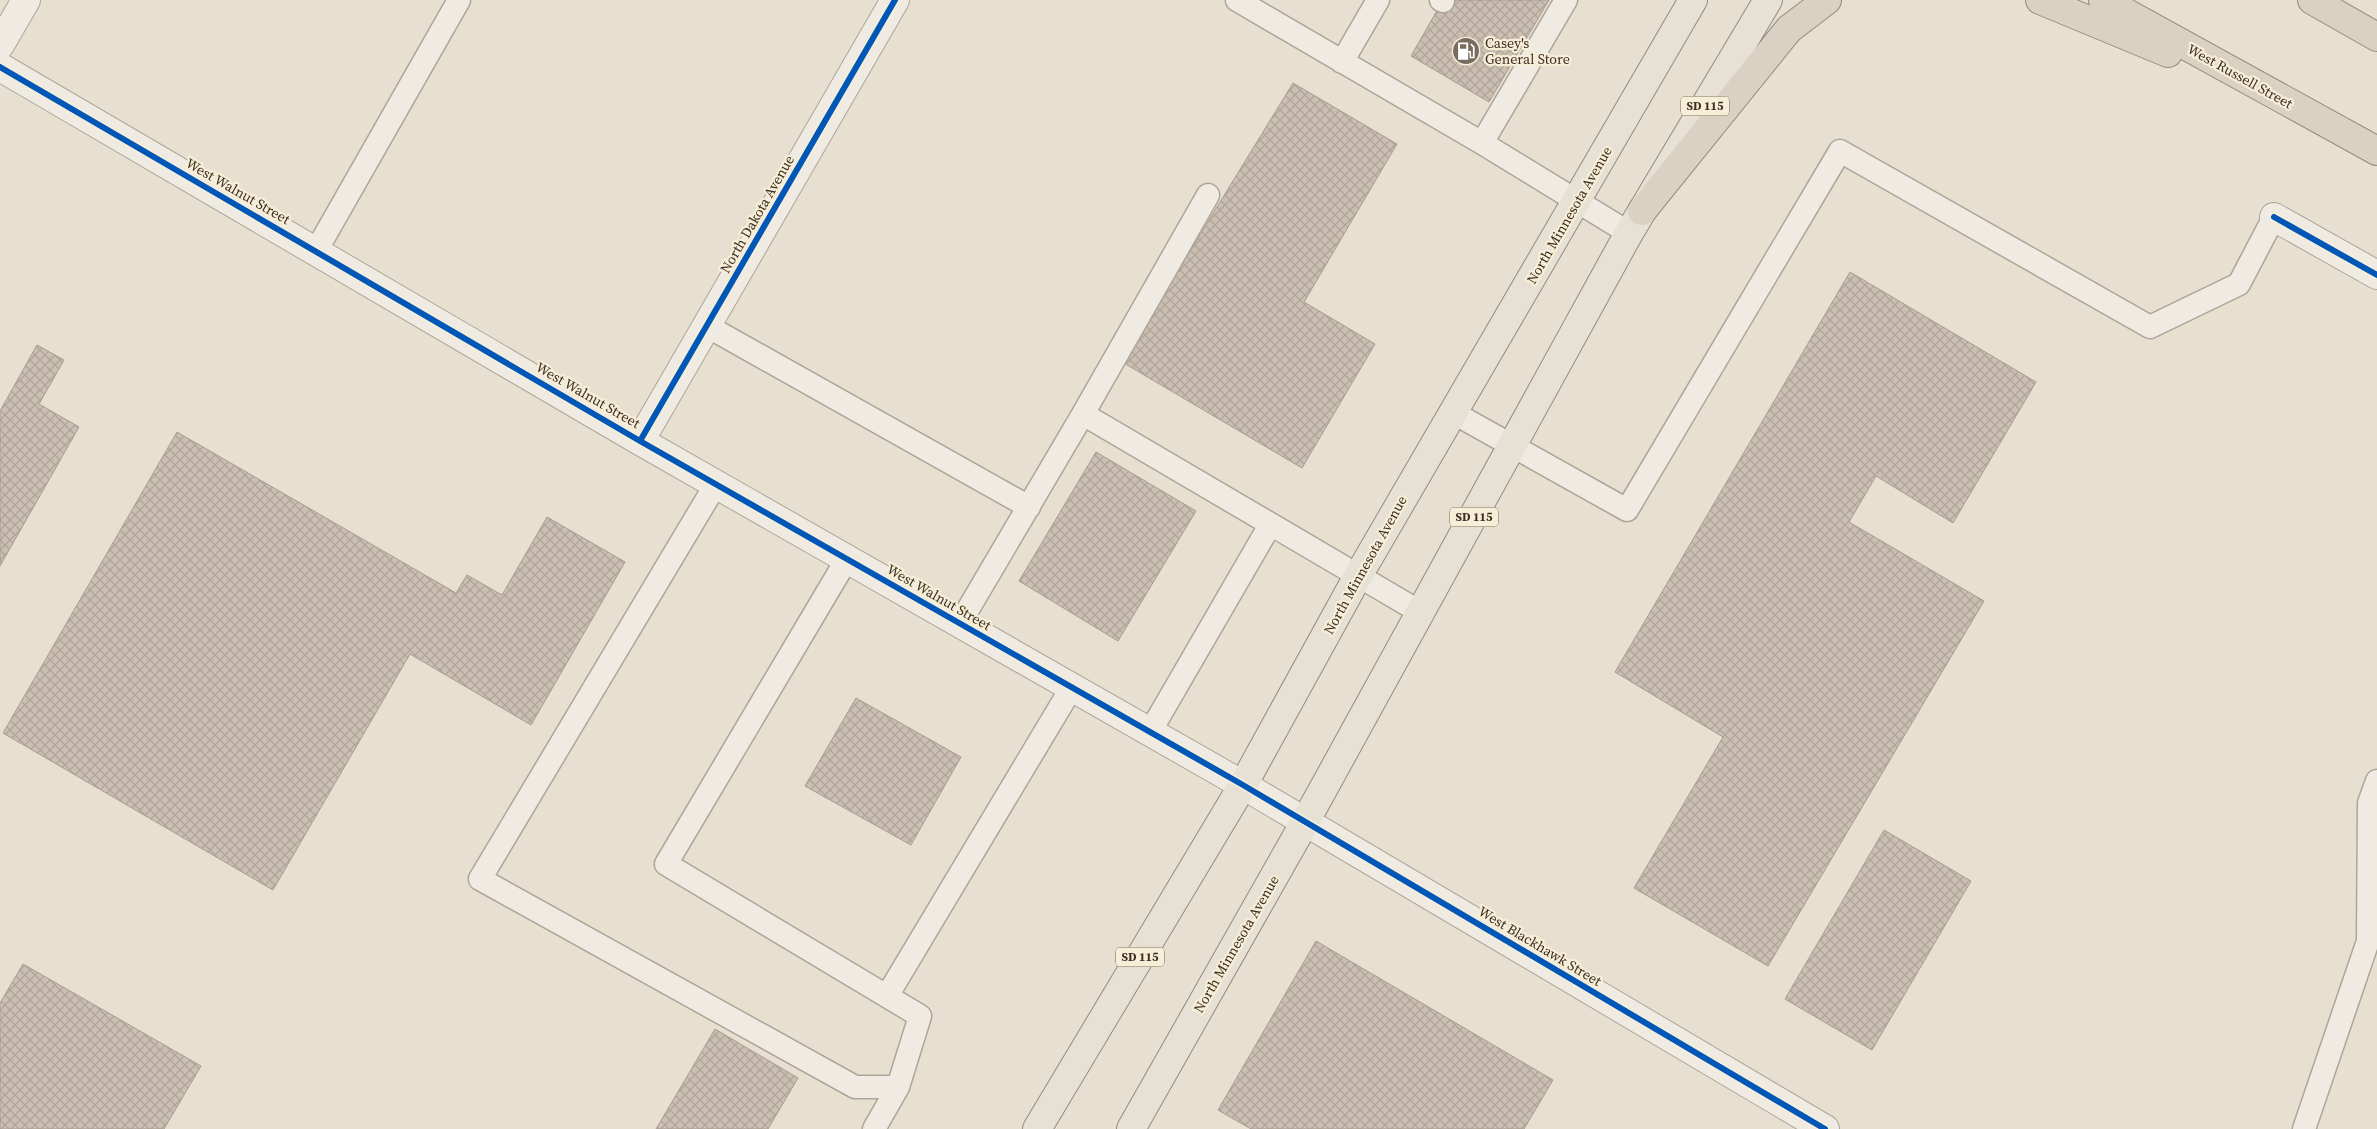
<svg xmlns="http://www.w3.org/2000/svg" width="2377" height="1129" viewBox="0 0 2377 1129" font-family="'Source Serif 4',serif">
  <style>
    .building { fill: url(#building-cross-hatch); stroke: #a89c90 }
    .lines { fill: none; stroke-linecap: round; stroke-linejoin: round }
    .lane-casing { stroke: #ada599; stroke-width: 25 }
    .street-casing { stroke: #ada599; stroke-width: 30 }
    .primary-casing { stroke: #928b80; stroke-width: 30 }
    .highway-casing { stroke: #928b80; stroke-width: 30 }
    .lane { stroke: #efebe3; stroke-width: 22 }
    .street { stroke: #efebe3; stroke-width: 28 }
    .primary { stroke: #e6e1d4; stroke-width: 28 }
    .highway { stroke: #dad1c2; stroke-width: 28 }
    .cycleway-casing { stroke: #f7eed8; stroke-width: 9 }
    .cycleway { stroke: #0057b8; stroke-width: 6 }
    .labels { text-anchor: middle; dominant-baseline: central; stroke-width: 4.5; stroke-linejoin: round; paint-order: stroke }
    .shield { fill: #f7eed8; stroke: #756857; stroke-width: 1 }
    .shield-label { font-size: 12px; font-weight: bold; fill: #3d2e20 }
    .poi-label { font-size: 14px; fill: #3d2e20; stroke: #f7eed8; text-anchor: start }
    .street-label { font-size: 14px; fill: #3d2e20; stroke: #f7eed8 }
  </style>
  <defs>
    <pattern id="building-cross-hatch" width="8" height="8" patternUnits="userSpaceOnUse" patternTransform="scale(1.25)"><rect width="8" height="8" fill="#cbbfb2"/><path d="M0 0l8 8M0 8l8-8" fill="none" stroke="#afa499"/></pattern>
  </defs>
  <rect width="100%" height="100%" fill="#e7e0d1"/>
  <!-- building -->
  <path class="building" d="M1443,0H1549L1489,102L1411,56Z
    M1293,83L1397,144L1304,302L1375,344L1302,468L1122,362Z
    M1850,272L2036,382L1953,523L1876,476L1849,522L1984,601L1768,966L1634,888L1723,737L1615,672Z
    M37,345L64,360L39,404L79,427L0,566V411Z
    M177,432L456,593L467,575L502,595L547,517L625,562L531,725L410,654L273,890L3,733Z
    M1096,452L1196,511L1118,641L1019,581Z
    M856,698L961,757L911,845L805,786Z
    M1884,830L1971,881L1872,1050L1785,999Z
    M1316,941L1553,1080L1524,1129H1251L1218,1110Z
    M23,964L201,1066L164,1129H0V1003Z
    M715,1029L798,1078L768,1129H656Z"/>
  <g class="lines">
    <!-- lane casing -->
    <g class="lane-casing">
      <path id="lane" d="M1237,0L1482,143L1629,233
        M1441,0L1443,1
        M1342,62L1378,0
        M1482,143L1566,0
        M316,251L459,0
        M707,326L1029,507
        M1452,412L1627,510L1840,151L2150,327L2239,284L2274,217
        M1083,414L1420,612
        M716,484L480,879L855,1087H898
        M847,559L666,864L920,1016L898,1087L874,1129
        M960,623L1083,414L1208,195
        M1150,732L1270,525
        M887,996L1072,687
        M2304,1129L2368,941L2369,803L2377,781"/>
    </g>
    <!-- street casing -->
    <g class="street-casing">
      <path id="street" d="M0,45L26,0
        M0,67L640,441L1243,785L1825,1129
        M2274,217L2377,275
        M640,441L895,0"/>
    </g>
    <!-- primary casing -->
    <g class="primary-casing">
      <path id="primary" d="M1037,1129L1243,785L1358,576L1693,0
        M1131,1129L1305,822L1629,233L1768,0"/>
    </g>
    <!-- highway casing -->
    <g class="highway-casing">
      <path id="highway" d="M2040,0L2168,53
        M2103,0L2377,151
        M2312,0L2377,37
        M1642,211L1789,29L1827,0"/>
    </g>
    <!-- lane -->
    <use href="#lane" class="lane"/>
    <!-- street -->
    <use href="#street" class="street"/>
    <!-- primary -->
    <use href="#primary" class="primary"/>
    <!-- highway -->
    <use href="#highway" class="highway"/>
    <!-- cycleway casing -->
    <g class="cycleway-casing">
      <path id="cycleway" d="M0,67L640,441L1243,785L1825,1129
        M2274,217L2377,275
        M640,441L895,0"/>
    </g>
    <!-- cycleway -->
    <use href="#cycleway" class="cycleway"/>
  </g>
  <!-- icons -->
  <defs>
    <g id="fuel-disc" transform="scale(1.4375)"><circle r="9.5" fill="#786c5e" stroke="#f7eed8"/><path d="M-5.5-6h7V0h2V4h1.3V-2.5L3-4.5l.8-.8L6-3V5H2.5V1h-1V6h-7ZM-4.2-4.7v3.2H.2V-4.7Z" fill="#fff"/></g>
  </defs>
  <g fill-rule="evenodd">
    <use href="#fuel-disc" x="1466" y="51"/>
  </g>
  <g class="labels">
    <!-- shield labels -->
    <g class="shield">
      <rect x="1681" y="96.5" width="48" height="19" rx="4"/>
      <rect x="1450" y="507.5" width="48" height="19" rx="4"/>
      <rect x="1116" y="947.5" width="48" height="19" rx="4"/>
    </g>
    <g class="shield-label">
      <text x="1705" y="106">SD 115</text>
      <text x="1474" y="517">SD 115</text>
      <text x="1140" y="957">SD 115</text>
    </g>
    <!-- poi labels -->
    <g class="poi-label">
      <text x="1485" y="43">Casey's<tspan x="1485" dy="16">General Store</tspan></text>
    </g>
    <!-- street labels -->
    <g class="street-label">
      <text transform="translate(2240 76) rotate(29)">West Russell Street</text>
      <text transform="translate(238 191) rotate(30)">West Walnut Street</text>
      <text transform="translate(757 214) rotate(-60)">North Dakota Avenue</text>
      <text transform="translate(1569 215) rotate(-60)">North Minnesota Avenue</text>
      <text transform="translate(588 395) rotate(30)">West Walnut Street</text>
      <text transform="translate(1365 565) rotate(-61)">North Minnesota Avenue</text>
      <text transform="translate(939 597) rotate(30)">West Walnut Street</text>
      <text transform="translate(1236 944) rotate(-60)">North Minnesota Avenue</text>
      <text transform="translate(1540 946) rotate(31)">West Blackhawk Street</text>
    </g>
  </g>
</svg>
